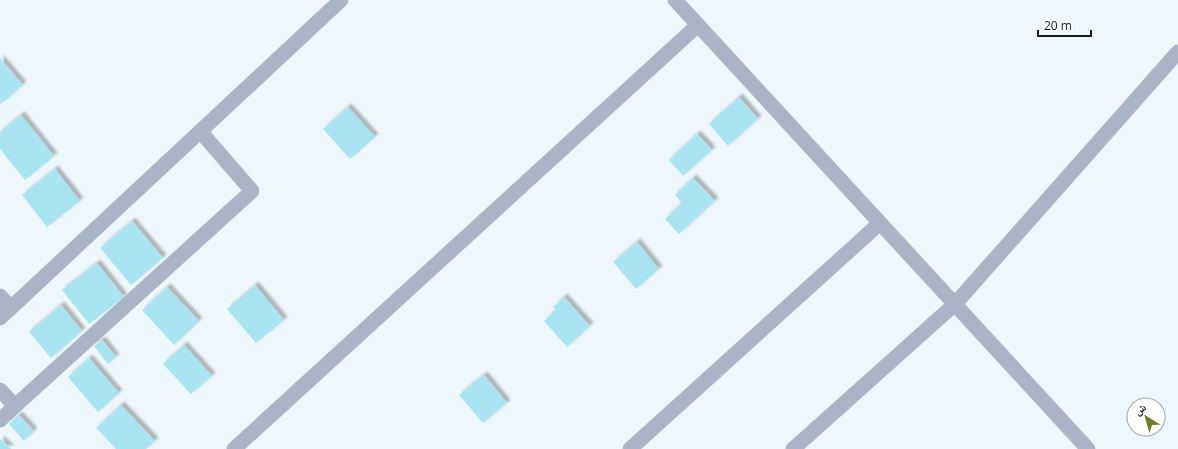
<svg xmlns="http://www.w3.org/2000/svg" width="1178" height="449" viewBox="0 0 1178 449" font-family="'Open Sans','Noto Naskh Arabic',sans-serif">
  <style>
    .building { fill: #a9e5f1; filter: url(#shadow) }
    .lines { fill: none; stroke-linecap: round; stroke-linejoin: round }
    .street { stroke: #a9b4c6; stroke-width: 15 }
  </style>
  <defs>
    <filter id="shadow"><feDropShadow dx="3.5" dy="-3.5" stdDeviation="1" flood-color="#0004"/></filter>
  </defs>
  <rect width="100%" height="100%" fill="#eef7fd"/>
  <!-- building -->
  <path class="building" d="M0,58L23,85L0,105Z
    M739,97L758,119L728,146L709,124Z
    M348,107L375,137L350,159L323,129Z
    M21,115L54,156L25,180L0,149V132Z
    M697,134L712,150L683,176L669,160Z
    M55,169L80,201L47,227L22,195Z
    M693,178L715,201L679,234L665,219L682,203L675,195Z
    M132,221L163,258L131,285L100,248Z
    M637,242L659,269L636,289L613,262Z
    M97,263L124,297L89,324L62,290Z
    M255,285L284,320L256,343L227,309Z
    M167,287L199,321L174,345L142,310Z
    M564,297L590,326L567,347L544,321L556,310L553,307Z
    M61,305L82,331L51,358L29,332Z
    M102,340L116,357L108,364L94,346Z
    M184,345L212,376L191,394L163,364Z
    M89,358L119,393L98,412L68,377Z
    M484,375L507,403L483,423L459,395Z
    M121,405L155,441L146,449H116L96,428Z
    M19,415L34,431L24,441L9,424Z
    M1,439L11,449H0V440Z"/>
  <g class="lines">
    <!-- street -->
    <path class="street" d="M675,0L1088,449
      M0,296L11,308
      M0,318L341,0
      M0,390L15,406L252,191L200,131
      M0,420L15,406
      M234,449L698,25
      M630,449L880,223
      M793,449L955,304L1178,52"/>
  </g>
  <!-- north arrow -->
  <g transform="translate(1146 417) rotate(323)"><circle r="19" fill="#ffffff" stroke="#a1a4a7"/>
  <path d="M0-3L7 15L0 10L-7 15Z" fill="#737d29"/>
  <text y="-6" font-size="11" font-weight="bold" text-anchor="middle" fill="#141c22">ش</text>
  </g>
  <!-- scale -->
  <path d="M1038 30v6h53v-6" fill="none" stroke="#141c22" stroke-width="2"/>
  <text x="1044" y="30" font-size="12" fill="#141c22" stroke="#ffffff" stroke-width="3" paint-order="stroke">20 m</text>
</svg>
